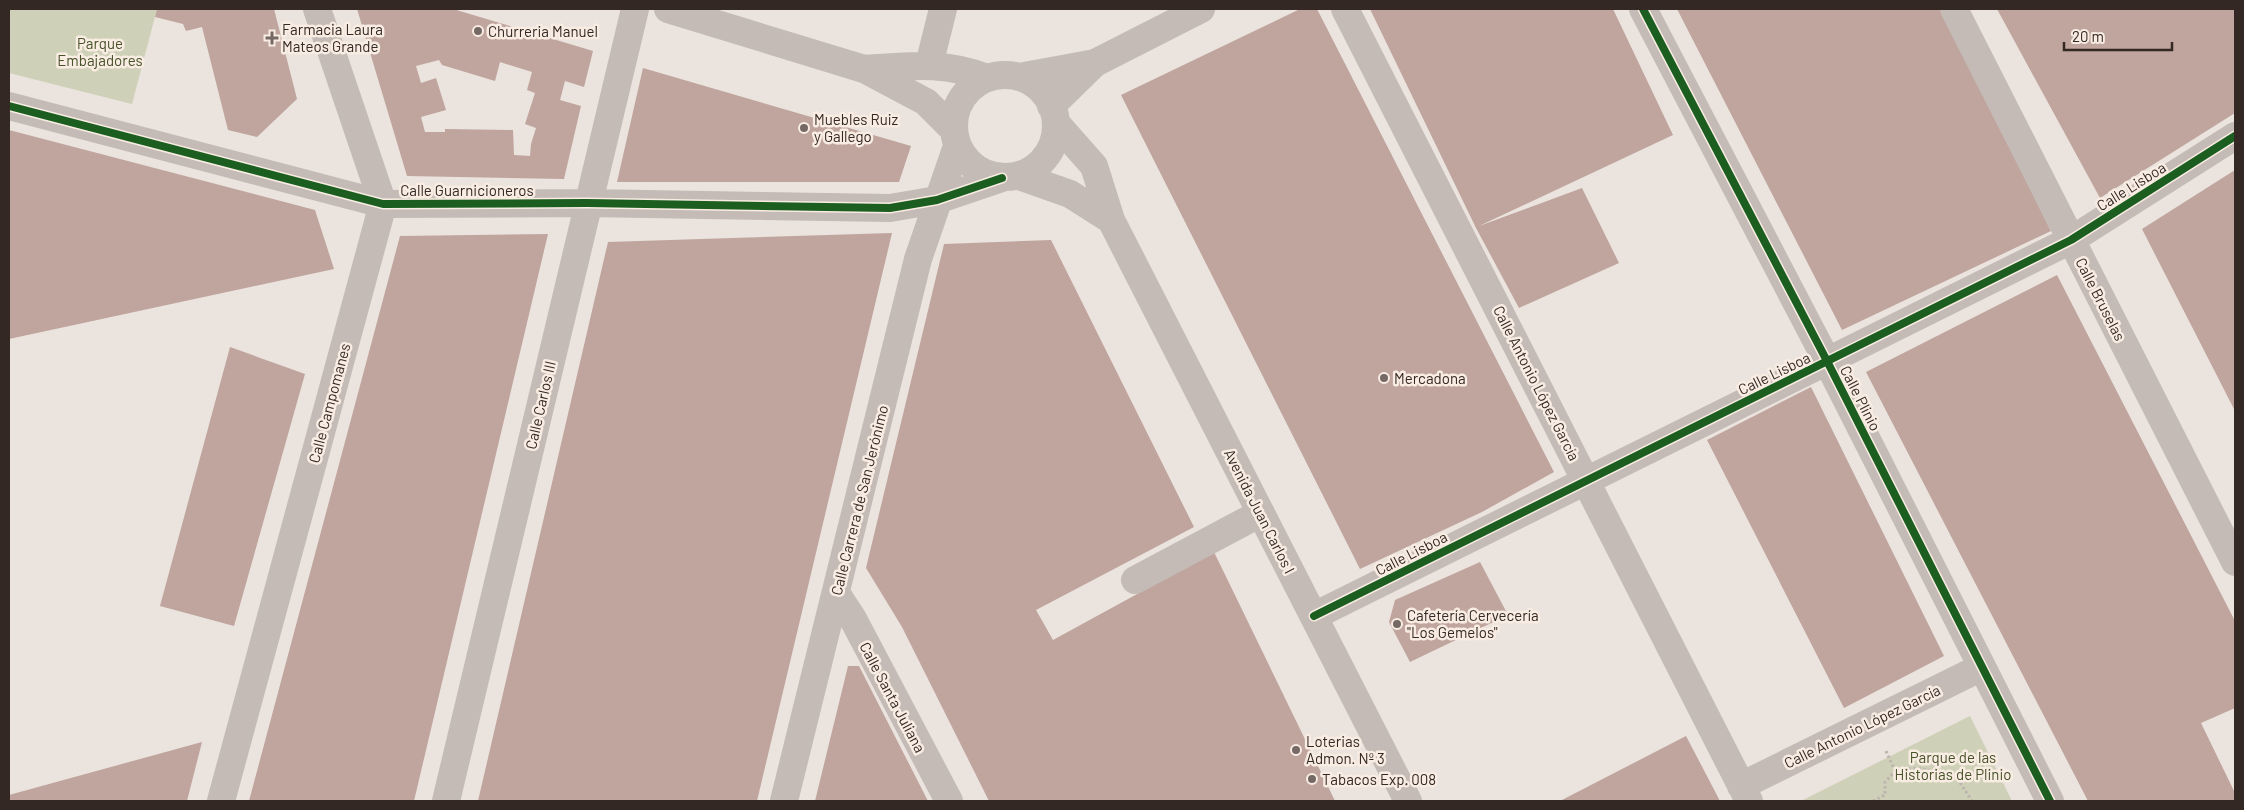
<svg xmlns="http://www.w3.org/2000/svg" width="2244" height="810" viewBox="0 0 2244 810" font-family="Barlow,sans-serif">
  <style>
    .green { fill: #ced0b7 }
    .building { fill: #bfa59e; fill-rule: evenodd }
    .lines { fill: none; stroke-linecap: round; stroke-linejoin: round }
    .path { stroke: #bdb4af; stroke-width: 3; stroke-dasharray: 2.5 2.5; stroke-linecap: butt }
    .minor { stroke: #c4bbb6; stroke-width: 28 }
    .cycleway-casing { stroke: #f9ede3; stroke-width: 11 }
    .cycleway { stroke: #1b5e20; stroke-width: 8 }
    .poi-dot { fill: #746965; stroke: #f9ede3; stroke-width: 2 }
    .labels { text-anchor: middle; dominant-baseline: central; stroke-width: 5; stroke-linejoin: round; paint-order: stroke }
    .poi-label { font-size: 15px; fill: #342825; stroke: #f9ede3; text-anchor: start }
    .park-label { font-size: 15px; fill: #475229; stroke: #f9ede3 }
    .street-label { font-size: 15px; fill: #342825; stroke: #f9ede3 }
  </style>
  <rect width="100%" height="100%" fill="#ebe3dd"/>
  <!-- green -->
  <path class="green" d="M9,9H157L132,104L9,73Z
    M1970,716L2012,801H1801Z"/>
  <!-- building -->
  <path class="building" d="M157,9H274L297,99L257,137L228,130L202,27L186,31L183,24L155,17Z
    M357,9H453L593,51L584,87L565,81L560,100L581,106L564,179L407,176ZM439,60L442,65L495,81L500,62L532,72L527,90L535,93L525,124L536,128L531,144L530,156L514,155L513,130L445,129V132H425L421,117L446,110L436,78L421,83L416,66Z
    M1300,9H1317L1554,472L1482,512L1360,569L1121,95Z
    M1370,9H1613L1673,135L1479,226L1582,188L1619,263L1519,308L1476,228Z
    M1677,9H1941L2051,231L1842,330Z
    M1997,9H2235V113L2100,198Z
    M643,68L911,146L899,182H617Z
    M9,130L315,210L334,269L9,339Z
    M2235,170V411L2142,229Z
    M892,233L757,801H478L608,242Z
    M548,234L414,801H249L400,236Z
    M1051,240L1194,527L1036,610L1053,640L1214,552L1335,801H989L902,627L866,568L944,244Z
    M2057,275L2235,621V708L2201,723L2235,793V801H2088L1866,372Z
    M230,347L305,374L234,626L160,606Z
    M1811,387L1944,656L1844,708L1707,440Z
    M1480,562L1508,615L1410,662L1389,622L1395,600Z
    M848,666H859L928,801H815Z
    M1686,736L1720,801H1560Z
    M202,742L187,801H9V795Z"/>
  <g class="lines">
    <!-- path -->
    <path class="path" d="M1886,751L1895,771
      M1873,801L1885,795V782L1895,771L1917,768L1940,772L1959,781L1972,801"/>
    <!-- minor -->
    <path class="minor" d="M668,9L864,69L926,102L954,130
      M1345,9L1749,801
      M1643,9L1827,361L2050,801
      M1954,9L2235,562
      M929,65L943,9
      M864,69C909,66 944,61 987,78
      M954 126a51 51 0 1 1 102 0a51 51 0 1 1-102 0Z
      M1019,77L1095,63L1201,9
      M9,106L383,204L587,203L890,208L937,200L1002,178
      M1051,106L1095,63
      M1056,123L1094,166L1111,220L1408,801
      M1019,176L1070,194L1111,220
      M1135,580L1261,513
      M836,593L853,619L949,801
      M1314,616L2071,240L2235,136
      M1741,786L1982,667
      M221,801L383,204L317,9
      M446,801L635,9
      M784,801L918,259L957,146"/>
    <!-- cycleway casing -->
    <g class="cycleway-casing">
      <path id="cycleway" d="M1643,9L1827,361L2050,801
        M9,106L383,204L587,203L890,208L937,200L1002,178
        M1314,616L2071,240L2235,136"/>
    </g>
    <!-- cycleway -->
    <use href="#cycleway" class="cycleway"/>
  </g>
  <!-- markers -->
  <g class="poi-dot">
    <circle cx="478" cy="31" r="5"/>
    <path d="M269.5 30.5h5v5h5v5h-5v5h-5v-5h-5v-5h5z"/>
    <circle cx="804" cy="128" r="5"/>
    <circle cx="1384" cy="378" r="5"/>
    <circle cx="1397" cy="624" r="5"/>
    <circle cx="1296" cy="750" r="5"/>
    <circle cx="1312" cy="779" r="5"/>
  </g>
  <g class="labels">
    <!-- poi labels -->
    <g class="poi-label">
      <text x="282" y="29">Farmacia Laura<tspan x="282" dy="17">Mateos Grande</tspan></text>
      <text x="488" y="31">Churreria Manuel</text>
      <text x="814" y="119">Muebles Ruiz<tspan x="814" dy="17">y Gallego</tspan></text>
      <text x="1394" y="378">Mercadona</text>
      <text x="1407" y="615">Cafetería Cervecería<tspan x="1407" dy="17">"Los Gemelos"</tspan></text>
      <text x="1306" y="741">Loterias<tspan x="1306" dy="17">Admon. Nº 3</tspan></text>
      <text x="1322" y="779">Tabacos Exp. 008</text>
    </g>
    <!-- park labels -->
    <g class="park-label">
      <text x="100" y="43">Parque<tspan x="100" dy="17">Embajadores</tspan></text>
      <text x="1953" y="757">Parque de las<tspan x="1953" dy="17">Historias de Plinio</tspan></text>
    </g>
    <!-- street labels -->
    <g class="street-label">
      <text transform="translate(2131 186) rotate(-32)">Calle Lisboa</text>
      <text x="467" y="190">Calle Guarnicioneros</text>
      <text transform="translate(2101 299) rotate(63)">Calle Bruselas</text>
      <text transform="translate(1774 373) rotate(-26)">Calle Lisboa</text>
      <text transform="translate(1537 383) rotate(63)">Calle Antonio López García</text>
      <text transform="translate(1861 398) rotate(63)">Calle Plinio</text>
      <text transform="translate(329 403) rotate(-75)">Calle Campomanes</text>
      <text transform="translate(540 405) rotate(-77)">Calle Carlos III</text>
      <text transform="translate(859 500) rotate(-76)">Calle Carrera de San Jerónimo</text>
      <text transform="translate(1260 511) rotate(63)">Avenida Juan Carlos I</text>
      <text transform="translate(1411 553) rotate(-27)">Calle Lisboa</text>
      <text transform="translate(893 697) rotate(62)">Calle Santa Juliana</text>
      <text transform="translate(1862 726) rotate(-26)">Calle Antonio López García</text>
    </g>
  </g>
  <!-- border -->
  <rect width="2244" height="810" fill="none" stroke="#342825" stroke-width="20"/>
  <!-- scale -->
  <path d="M2064 42v8h108v-8" fill="none" stroke="#342825" stroke-width="2.5"/>
  <text x="2072" y="42" font-size="15" fill="#342825" stroke="#f9ede3" stroke-width="4" paint-order="stroke">20 m</text>
</svg>
